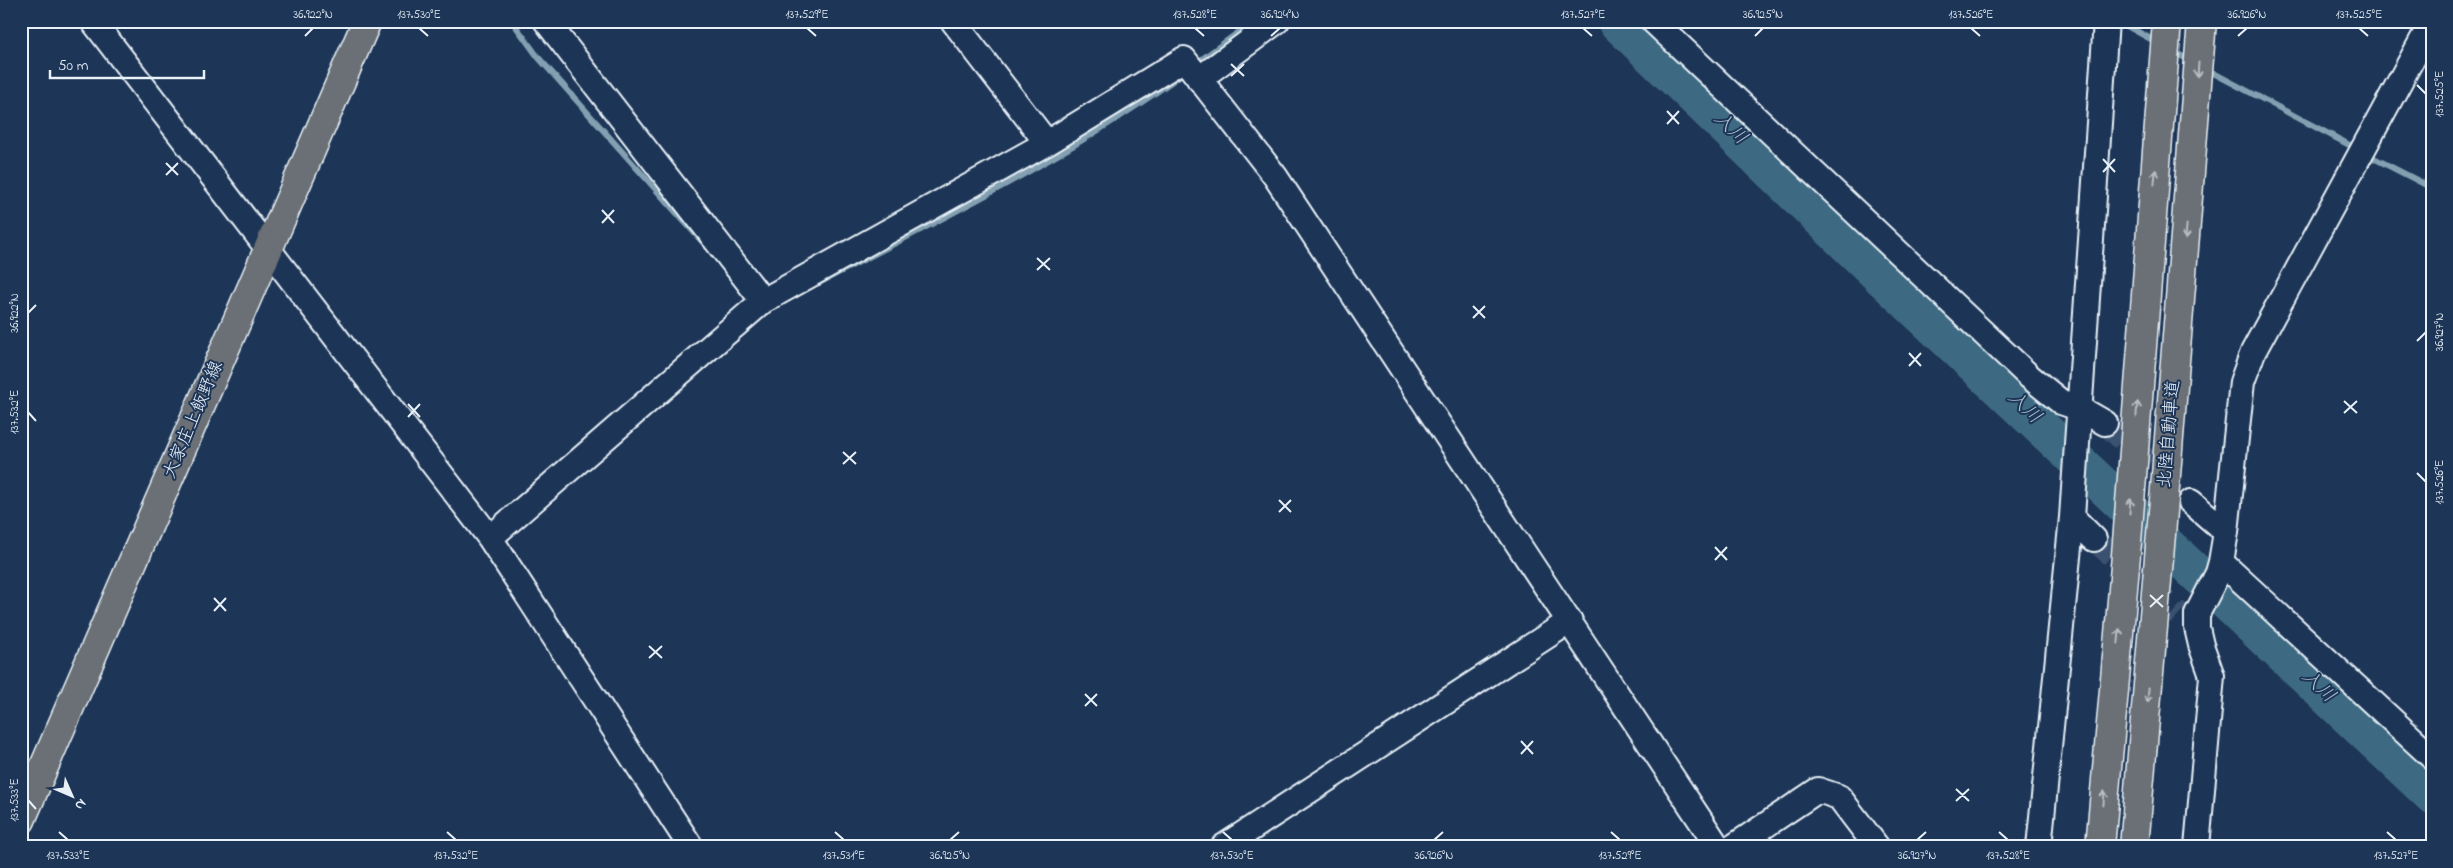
<svg xmlns="http://www.w3.org/2000/svg" width="2453" height="868" viewBox="0 0 2453 868" font-family="'Indie Flower','Klee One',sans-serif">
  <style>
    .lines { fill: none; stroke-linecap: round; stroke-linejoin: round }
    .stream { stroke: #82a0b1; stroke-width: 6 }
    .river { stroke: #3e6a82; stroke-width: 38 }
    .minor-tunnel { stroke: #3b516f; stroke-width: 24; stroke-dasharray: 24 12; stroke-linecap: butt }
    .minor-casing { stroke: #e8f1f8; stroke-width: 28 }
    .major-casing { stroke: #e8f1f8; stroke-width: 31 }
    .highway-casing { stroke: #e8f1f8; stroke-width: 31 }
    .minor { stroke: #1d3557; stroke-width: 24 }
    .major { stroke: #6a7074; stroke-width: 28 }
    .highway { stroke: #6a7074; stroke-width: 28 }
    .oneway { stroke: #b6bdc3 }
    .ticks { fill: none; stroke: #e8f1f8; stroke-width: 2 }
    .labels { text-anchor: middle; dominant-baseline: central; stroke-width: 4; stroke-linejoin: round; paint-order: stroke }
    .street-label { font-size: 18px; fill: #e8f1f8; stroke: #1d3557 }
    .water-label { font-size: 19px; font-style: italic; fill: #acc2cf; stroke: #1d3557 }
    .neatline { fill: none; stroke: #e8f1f8; stroke-width: 2 }
    .ticks-label { font-size: 12px; text-anchor: middle; fill: #e8f1f8 }
  </style>
  <rect width="100%" height="100%" fill="#1d3557"/>
  <filter id="ink" filterUnits="userSpaceOnUse"><feTurbulence type="fractalNoise" baseFrequency=".02" numOctaves="2"/><feDisplacementMap in="SourceGraphic" scale="10" xChannelSelector="R" yChannelSelector="G"/><feConvolveMatrix kernelMatrix="1 2 1 2 8 2 1 2 1" color-interpolation-filters="sRGB"/></filter>
  <g filter="url(#ink)">
    <g class="lines">
      <!-- stream -->
      <path class="stream" d="M512,21L538,57L707,247
        M2118,21L2158,43
        M2172,51L2191,61
        M1194,65L1254,21
        M2204,68L2357,149
        M2366,154L2432,188
        M819,283C944,217 1072,155 1186,71"/>
      <!-- river -->
      <path class="river" d="M1616,21L1874,270L2432,795"/>
      <!-- minor-tunnel -->
      <path class="minor-tunnel" d="M2105,423L2191,502
        M2094,539L2179,614"/>
      <!-- minor casing -->
      <g class="minor-casing">
        <path id="minor" d="M93,21L490,538L763,301
          M546,21L763,301L1047,143L1184,59L1275,176L1716,844L1720,847
          M953,21L1047,143
          M1653,21L2030,377L2061,402L2079,408L2105,423
          M2432,22L2253,352L2242,382L2226,532L2221,562L2432,757
          M1199,79L1277,21
          M2191,502L2226,532
          M2072,517L2094,539
          M490,538L691,847
          M1223,847L1570,621
          M1733,847L1818,790L1839,797L1877,847
          M2039,847L2072,517L2106,21
          M2197,847L2212,676L2201,645L2197,628V614L2218,573L2221,562"/>
      </g>
      <!-- major casing -->
      <g class="major-casing">
        <path id="major" d="M21,820L367,21"/>
      </g>
      <!-- highway casing -->
      <g class="highway-casing">
        <path id="highway" d="M2100,847L2126,555L2167,21
          M2134,847L2165,488L2202,21"/>
      </g>
      <!-- minor -->
      <use href="#minor" class="minor"/>
      <!-- major -->
      <use href="#major" class="major"/>
      <!-- highway -->
      <use href="#highway" class="highway"/>
    </g>
    <!-- one-way arrows -->
    <defs><path id="oneway-shaft" d="M-6 0H5M1.5-3L5.5 0L1.5 3" fill="none" stroke-width="1.6" stroke-linecap="round" stroke-linejoin="round" transform="scale(1.25)"/></defs>
    <g class="oneway">
      <use href="#oneway-shaft" transform="translate(2198 70) rotate(94)"/>
      <use href="#oneway-shaft" transform="translate(2155 177) rotate(-85)"/>
      <use href="#oneway-shaft" transform="translate(2186 232) rotate(95)"/>
      <use href="#oneway-shaft" transform="translate(2137 409) rotate(-85)"/>
      <use href="#oneway-shaft" transform="translate(2130 506) rotate(-86)"/>
      <use href="#oneway-shaft" transform="translate(2119 636) rotate(-85)"/>
      <use href="#oneway-shaft" transform="translate(2148 695) rotate(95)"/>
      <use href="#oneway-shaft" transform="translate(2104 798) rotate(-85)"/>
    </g>
  </g>
  <!-- ticks -->
  <path class="ticks" d="M419,28L428,36M807,28L816,36M1195,28L1204,36M1583,28L1592,36M1971,28L1980,36M2359,28L2368,36M305,36L313,28M1271,36L1280,28M1755,36L1763,28M2238,36L2247,28M1231,64L1244,76M1231,76L1244,64M2417,85L2426,94M1667,111L1679,124M1667,124L1679,111M2103,159L2115,172M166,163L178,175M2103,172L2115,159M166,175L178,163M602,210L614,223M602,223L614,210M1037,258L1050,270M1037,270L1050,258M1473,306L1485,318M28,313L36,305M1473,318L1485,306M2417,341L2426,332M1909,353L1921,366M1909,366L1921,353M2344,401L2357,413M408,404L420,417M28,412L36,421M2344,413L2357,401M408,417L420,404M843,452L856,464M843,464L856,452M2417,473L2426,482M1279,500L1291,512M1279,512L1291,500M1715,547L1727,560M1715,560L1727,547M2150,595L2163,607M214,598L226,611M2150,607L2163,595M214,611L226,598M649,646L662,658M649,658L662,646M1085,694L1097,706M1085,706L1097,694M1521,741L1533,754M1521,754L1533,741M1956,789L1969,801M28,800L36,809M1956,801L1969,789M59,832L68,840M447,832L456,840M835,832L844,840M1223,832L1232,840M1611,832L1620,840M1999,832L2008,840M2387,832L2396,840M950,840L959,832M1434,840L1443,832M1917,840L1926,832"/>
  <g class="labels">
    <!-- street labels -->
    <g class="street-label">
      <text transform="translate(194 420) rotate(-67)">大家庄上飯野線</text>
      <text transform="translate(2170 434) rotate(-85)">北陸自動車道</text>
    </g>
    <!-- water labels -->
    <g class="water-label">
      <text transform="translate(1730 129) rotate(43)">入川</text>
      <text transform="translate(2024 408) rotate(43)">入川</text>
      <text transform="translate(2318 687) rotate(43)">入川</text>
    </g>
  </g>
  <!-- margin -->
  <rect width="2453" height="868" fill="none" stroke="#1d3557" stroke-width="55"/>
  <!-- north arrow -->
  <g transform="translate(72 796) rotate(135)" stroke="#1d3557" stroke-width="4" paint-order="stroke">
  <path d="M0-4L9 19L0 12L-9 19Z" fill="#e8f1f8"/>
  <text y="-8" font-size="14" font-weight="bold" text-anchor="middle" fill="#e8f1f8">N</text>
  </g>
  <!-- scale -->
  <path d="M50 70v8h154v-8" fill="none" stroke="#e8f1f8" stroke-width="2.5"/>
  <text x="58" y="70" font-size="15" fill="#e8f1f8" stroke="#1d3557" stroke-width="4" paint-order="stroke">50 m</text>
  <rect x="28" y="28" width="2398" height="812" class="neatline"/>
  <g class="ticks-label">
    <text x="313" y="18">36.922°N</text>
    <text x="419" y="18">137.530°E</text>
    <text x="807" y="18">137.529°E</text>
    <text x="1195" y="18">137.528°E</text>
    <text x="1280" y="18">36.924°N</text>
    <text x="1583" y="18">137.527°E</text>
    <text x="1763" y="18">36.925°N</text>
    <text x="1971" y="18">137.526°E</text>
    <text x="2247" y="18">36.926°N</text>
    <text x="2359" y="18">137.525°E</text>
    <text transform="translate(2439 94) rotate(-90)" y="4">137.525°E</text>
    <text transform="translate(14 313) rotate(-90)" y="4">36.922°N</text>
    <text transform="translate(2439 332) rotate(-90)" y="4">36.927°N</text>
    <text transform="translate(14 412) rotate(-90)" y="4">137.532°E</text>
    <text transform="translate(2439 482) rotate(-90)" y="4">137.526°E</text>
    <text transform="translate(14 800) rotate(-90)" y="4">137.533°E</text>
    <text x="68" y="859">137.533°E</text>
    <text x="456" y="859">137.532°E</text>
    <text x="844" y="859">137.531°E</text>
    <text x="950" y="859">36.925°N</text>
    <text x="1232" y="859">137.530°E</text>
    <text x="1434" y="859">36.926°N</text>
    <text x="1620" y="859">137.529°E</text>
    <text x="1917" y="859">36.927°N</text>
    <text x="2008" y="859">137.528°E</text>
    <text x="2396" y="859">137.527°E</text>
  </g>
</svg>
